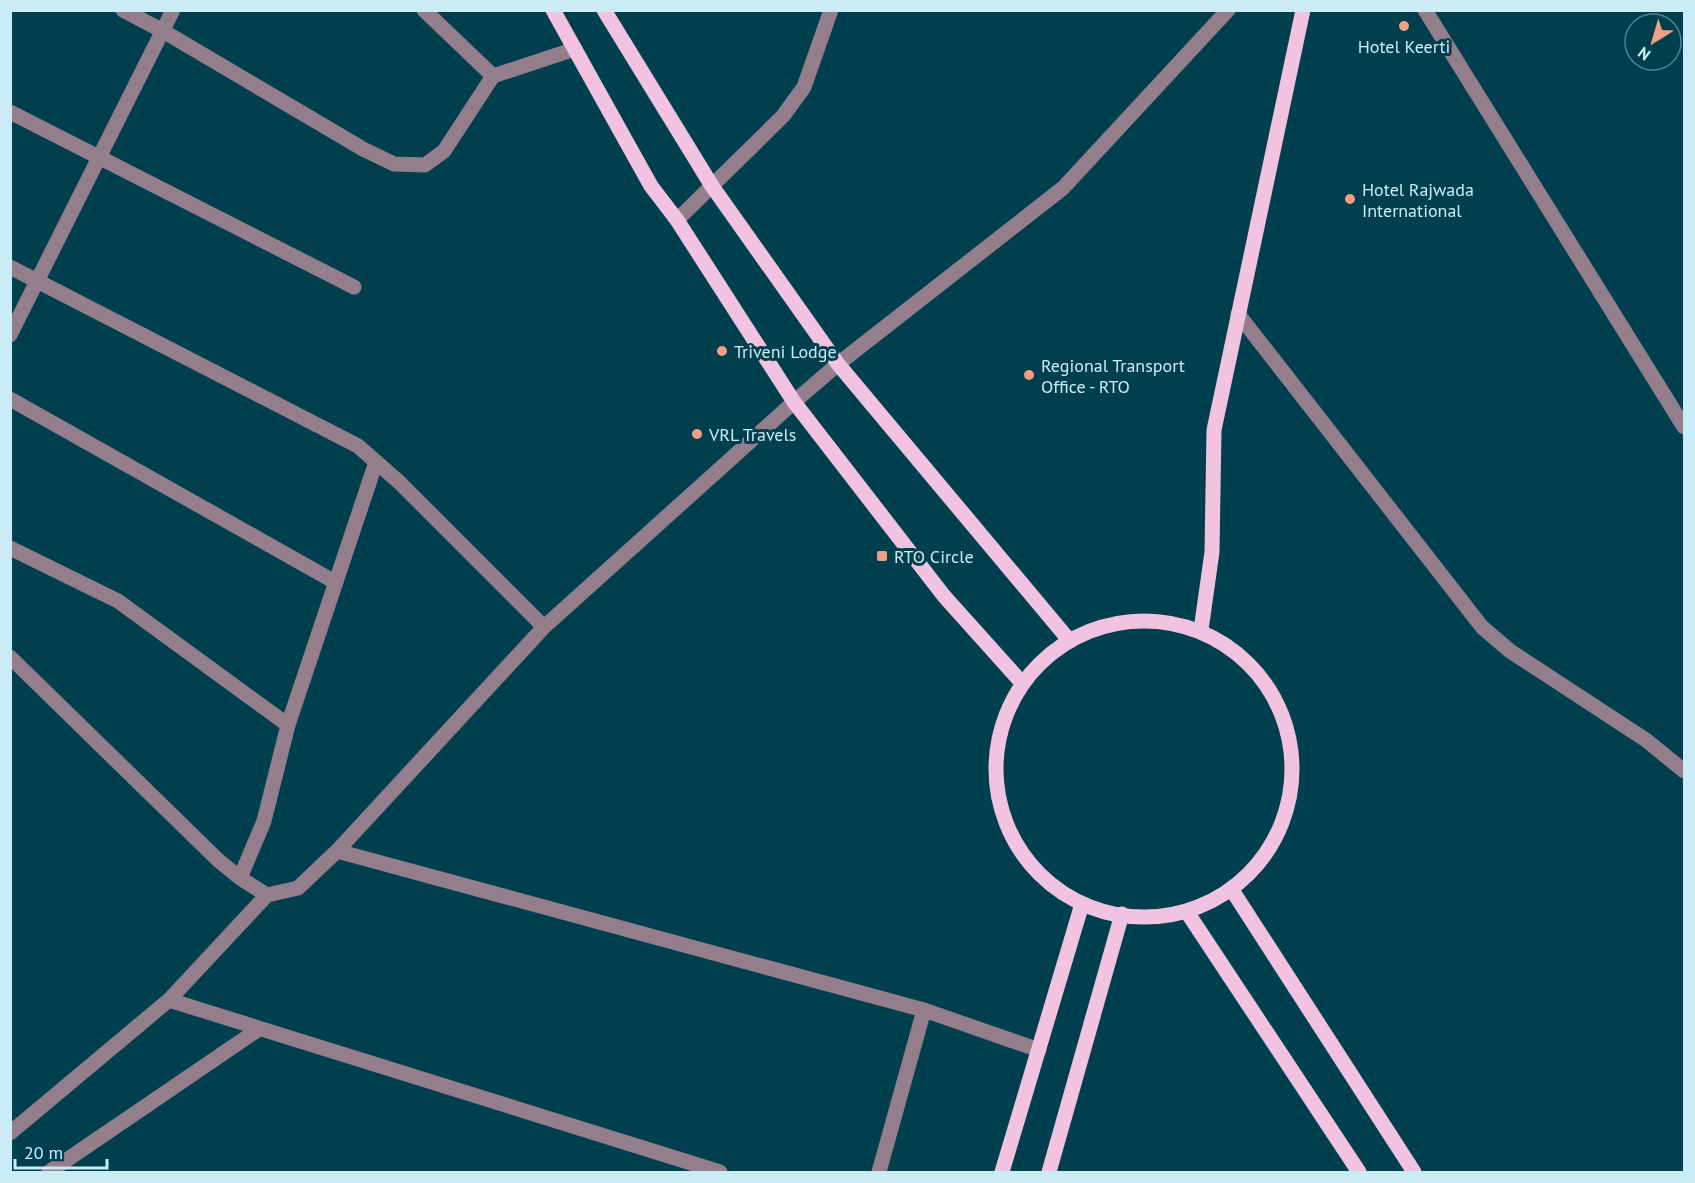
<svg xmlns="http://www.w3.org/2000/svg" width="1695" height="1183" viewBox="0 0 1695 1183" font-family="'PT Sans',sans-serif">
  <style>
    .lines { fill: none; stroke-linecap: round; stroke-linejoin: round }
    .minor { stroke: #947e8c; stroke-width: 15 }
    .major { stroke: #f1c3e1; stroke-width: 15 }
    .poi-dot { fill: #f39f83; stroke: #003f4d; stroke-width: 2 }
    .labels { text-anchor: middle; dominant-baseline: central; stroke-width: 6; stroke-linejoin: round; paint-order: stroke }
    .poi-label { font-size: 18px; fill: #caecf7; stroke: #003f4d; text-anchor: start }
  </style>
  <rect width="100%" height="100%" fill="#003f4d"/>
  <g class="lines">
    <!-- minor -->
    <path class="minor" d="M123,10L163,31L363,149L394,164L425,165L444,151L493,76L575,49
      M424,10L493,76
      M1425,10L1684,427
      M10,112L354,287
      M677,220L783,116L804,87L831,10
      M10,267L358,446L399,482L544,627
      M1238,314L1482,627L1510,651L1646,740L1684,771
      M10,335L173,10
      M10,399L335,582
      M10,548L118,601L288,725
      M10,657L218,860L240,878L267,895L298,888L337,851L544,627L794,402L838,364L1063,188L1228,10
      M337,851L924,1010L1039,1050
      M240,878L264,821L288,725L376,462
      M169,1000L720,1172
      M10,1133L169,1000L267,895
      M49,1172L259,1029
      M879,1172L924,1010"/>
    <!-- major -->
    <path class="major" d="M553,10L651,186L677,220L794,402L944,596L1022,683
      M604,10L712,186L838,364L1069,640
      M996 769a148 148 0 1 1 296 0a148 148 0 1 1-296 0Z
      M1201,630L1212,552L1214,430L1303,10
      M1232,890L1414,1172
      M1187,912L1359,1172
      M1002,1172L1082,904
      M1049,1172L1122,914"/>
  </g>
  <!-- markers -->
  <g class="poi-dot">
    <circle cx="1404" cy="26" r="6"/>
    <circle cx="1350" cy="199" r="6"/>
    <circle cx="722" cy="351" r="6"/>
    <circle cx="1029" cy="375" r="6"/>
    <circle cx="697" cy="434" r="6"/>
    <rect x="876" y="550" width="12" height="12" rx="3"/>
  </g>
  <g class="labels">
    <!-- poi labels -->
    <g class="poi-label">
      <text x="1404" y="46" text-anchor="middle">Hotel Keerti</text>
      <text x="1362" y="189">Hotel Rajwada<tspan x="1362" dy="21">International</tspan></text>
      <text x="734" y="351">Triveni Lodge</text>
      <text x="1041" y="365">Regional Transport<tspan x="1041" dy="21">Office - RTO</tspan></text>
      <text x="709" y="434">VRL Travels</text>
      <text x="894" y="556">RTO Circle</text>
    </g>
  </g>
  <!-- border -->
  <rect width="1695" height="1183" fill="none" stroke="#caecf7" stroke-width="24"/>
  <!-- north arrow -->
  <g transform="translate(1653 42) rotate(217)"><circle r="28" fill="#003f4d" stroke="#518491" stroke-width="1.5"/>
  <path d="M0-4.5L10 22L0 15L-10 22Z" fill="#f39f83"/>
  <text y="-9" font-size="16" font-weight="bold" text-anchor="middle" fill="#caecf7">N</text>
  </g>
  <!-- scale -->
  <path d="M15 1159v9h92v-9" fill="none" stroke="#caecf7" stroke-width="3"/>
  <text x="24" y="1159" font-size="18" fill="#caecf7" stroke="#003f4d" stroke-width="4.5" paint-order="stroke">20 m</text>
</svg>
